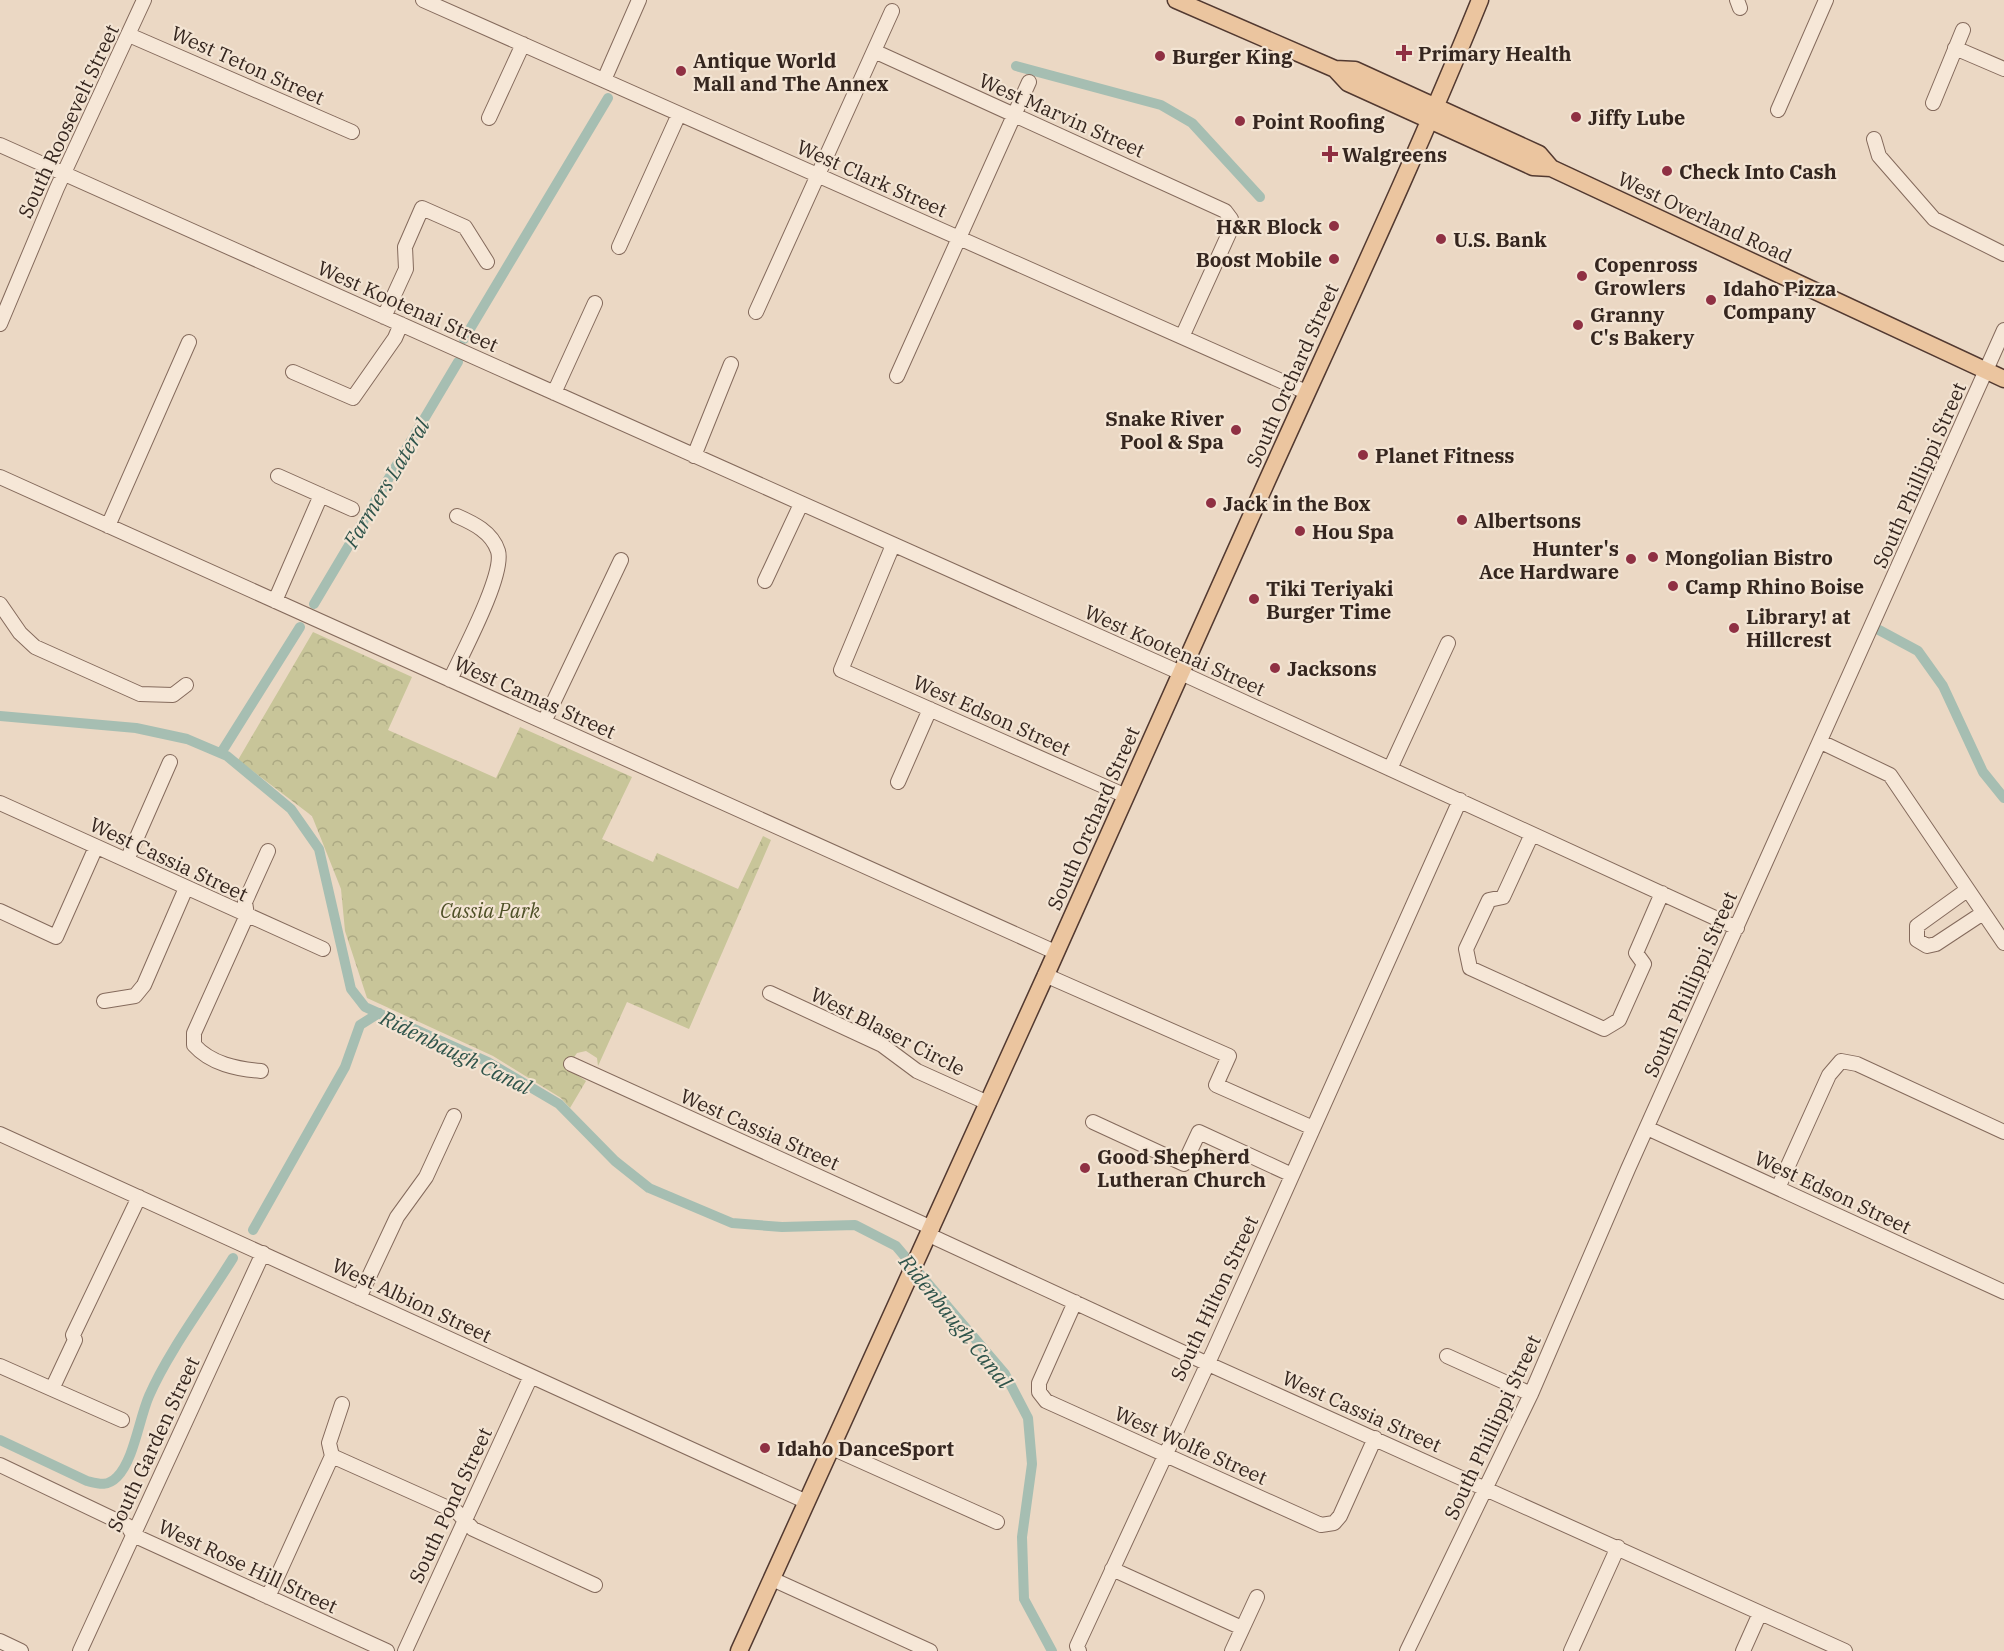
<svg xmlns="http://www.w3.org/2000/svg" width="2004" height="1651" viewBox="0 0 2004 1651" font-family="'IBM Plex Serif',serif">
  <style>
    .park { fill: url(#park-crowns) }
    .lines { fill: none; stroke-linecap: round; stroke-linejoin: round }
    .canal { stroke: #a6beb2; stroke-width: 10 }
    .minor-casing { stroke: #846a5c; stroke-width: 16 }
    .major-casing { stroke: #523930; stroke-width: 19 }
    .minor { stroke: #f6e7d7; stroke-width: 14 }
    .major { stroke: #ebc59f; stroke-width: 16 }
    .poi-dot { fill: #8f3043; stroke: #f3e4d3; stroke-width: 2 }
    .labels { text-anchor: middle; dominant-baseline: central; stroke-width: 4.5; stroke-linejoin: round; paint-order: stroke }
    .poi-label { font-size: 20px; font-weight: bold; fill: #35261f; stroke: #f3e4d3; text-anchor: start }
    .street-label { font-size: 20px; fill: #35261f; stroke: #f3e4d3 }
    .park-label { font-size: 20px; font-style: italic; fill: #4e5027; stroke: #f3e4d3 }
    .water-label { font-size: 21px; font-style: italic; fill: #2f544b; stroke: #f3e4d3 }
  </style>
  <defs>
    <pattern id="park-crowns" width="20" height="18" patternUnits="userSpaceOnUse" patternTransform="scale(1.5)"><rect width="20" height="18" fill="#c8c599"/><path d="M2 6a3 3 0 1 1 6 0M12 15a3 3 0 1 1 6 0" fill="none" stroke="#aca983"/></pattern>
  </defs>
  <rect width="100%" height="100%" fill="#ebd8c4"/>
  <!-- park -->
  <path class="park" d="M313,632L412,677L388,730L496,778L520,727L632,777L602,839L653,862L657,853L738,889L763,836L771,840L689,1029L627,1002L598,1066L597,1058L586,1051L577,1053L572,1060L574,1073L586,1081L570,1108L561,1098L493,1056L367,998L345,931L341,889L312,816L238,760Z"/>
  <g class="lines">
    <!-- canal -->
    <path class="canal" d="M1016,66L1161,105L1192,123L1260,197
      M464,339L608,98
      M314,604L458,362
      M1879,630L1918,651L1943,686L1983,772L2004,798
      M0,716L136,728L187,739L227,756L291,809L319,849L351,989L365,1007L488,1062L559,1104L615,1161L649,1188L732,1223L782,1227L855,1225L896,1246L1005,1374L1028,1418L1032,1464L1022,1537L1024,1599L1052,1651
      M221,753L300,627
      M253,1230L345,1067L360,1025L379,1013
      M0,1440L87,1481C99,1484 107,1487 117,1477C134,1460 139,1419 149,1396C168,1352 207,1300 233,1258"/>
    <!-- minor casing -->
    <g class="minor-casing">
      <path id="minor" d="M423,0L1306,392
        M1737,0L1740,8
        M129,35L352,132
        M1955,48L2004,69
        M874,51L1225,211L1231,219V229L1182,337
        M604,80L639,0
        M1933,103L1963,30
        M1778,110L1826,0
        M489,118L523,44
        M1874,139L1879,156L1934,219L2004,254
        M0,145L1181,673L1737,928
        M619,247L679,114
        M756,312L892,11
        M384,317L406,269L405,247L422,208L465,227L487,262
        M0,324L57,188L144,0
        M293,372L353,398L395,338L401,324
        M897,376L1029,82
        M554,393L595,303
        M694,456L731,364
        M278,476L352,509
        M0,477L1055,952
        M108,526L189,342
        M893,545L841,670L1126,796
        M765,581L801,504
        M275,601L321,495
        M0,604L20,633L35,647L140,694L173,695L186,685
        M450,680C462,654 505,574 498,551C492,532 473,523 457,516
        M544,722L621,560
        M1821,742L1890,775L2004,943
        M1390,769L1448,643
        M898,782L930,709
        M0,803L323,949
        M1532,834L1503,897L1489,900L1466,949L1470,968L1604,1029L1619,1020L1644,964L1636,953L1662,893
        M127,860L170,762
        M1967,890L1917,926V940L1927,946L1936,944L1983,913
        M0,911L56,937L96,847
        M1045,975L1229,1056L1216,1085L1313,1128
        M770,993L882,1045L917,1071L988,1103
        M104,1001L135,996L144,985L186,888
        M571,1064L932,1228
        M261,1071C237,1069 211,1064 194,1045V1033L247,915L245,902L268,851
        M1093,1122L1184,1164L1199,1132L1292,1175
        M1647,1128L2004,1292
        M0,1134L807,1502
        M1778,1188L1829,1075L1841,1061L1857,1064L2004,1132
        M929,1235L1206,1363L1845,1651
        M359,1298L397,1217L426,1177L454,1116
        M1075,1302L1039,1383V1392L1046,1401L1321,1525L1334,1523L1340,1516L1375,1438
        M1447,1356L1531,1394
        M0,1366L122,1420
        M52,1389L75,1340L73,1335L139,1197
        M832,1448L997,1522
        M332,1456L457,1512L473,1529L595,1585
        M0,1465L128,1526L133,1535L387,1651
        M1112,1569L1242,1628
        M772,1579L930,1651
        M268,1597L332,1456L329,1443L342,1404
        M0,1641L21,1651
        M80,1651L263,1253
        M405,1651L531,1376
        M1079,1651L1077,1646L1214,1350L1460,800
        M1232,1651L1257,1597
        M1407,1651L1531,1394L1628,1169L2004,330
        M1571,1651L1618,1547
        M1743,1651L1760,1613"/>
    </g>
    <!-- major casing -->
    <g class="major-casing">
      <path id="major" d="M1176,0L1335,69L1355,70L1539,154L1551,168
        M1335,69L1348,83L1533,167L1551,168L2004,379
        M739,1651C909,1279 1078,906 1244,532C1323,355 1407,180 1480,0"/>
    </g>
    <!-- minor -->
    <use href="#minor" class="minor"/>
    <!-- major -->
    <use href="#major" class="major"/>
  </g>
  <!-- markers -->
  <g class="poi-dot">
    <path d="M1401 44h6v6h6v6h-6v6h-6v-6h-6v-6h6z"/>
    <circle cx="1160" cy="56" r="6"/>
    <circle cx="681" cy="71" r="6"/>
    <circle cx="1576" cy="117" r="6"/>
    <circle cx="1240" cy="121" r="6"/>
    <path d="M1327 145h6v6h6v6h-6v6h-6v-6h-6v-6h6z"/>
    <circle cx="1667" cy="171" r="6"/>
    <circle cx="1334" cy="226" r="6"/>
    <circle cx="1441" cy="239" r="6"/>
    <circle cx="1334" cy="259" r="6"/>
    <circle cx="1582" cy="276" r="6"/>
    <circle cx="1711" cy="300" r="6"/>
    <circle cx="1578" cy="325" r="6"/>
    <circle cx="1236" cy="430" r="6"/>
    <circle cx="1363" cy="455" r="6"/>
    <circle cx="1211" cy="503" r="6"/>
    <circle cx="1462" cy="520" r="6"/>
    <circle cx="1300" cy="531" r="6"/>
    <circle cx="1653" cy="557" r="6"/>
    <circle cx="1631" cy="559" r="6"/>
    <circle cx="1673" cy="586" r="6"/>
    <circle cx="1254" cy="599" r="6"/>
    <circle cx="1734" cy="628" r="6"/>
    <circle cx="1275" cy="668" r="6"/>
    <circle cx="1085" cy="1168" r="6"/>
    <circle cx="765" cy="1448" r="6"/>
  </g>
  <g class="labels">
    <!-- poi labels -->
    <g class="poi-label">
      <text x="1418" y="53">Primary Health</text>
      <text x="1172" y="56">Burger King</text>
      <text x="693" y="60">Antique World<tspan x="693" dy="23">Mall and The Annex</tspan></text>
      <text x="1588" y="117">Jiffy Lube</text>
      <text x="1252" y="121">Point Roofing</text>
      <text x="1342" y="154">Walgreens</text>
      <text x="1679" y="171">Check Into Cash</text>
      <text x="1322" y="226" text-anchor="end">H&amp;R Block</text>
      <text x="1453" y="239">U.S. Bank</text>
      <text x="1322" y="259" text-anchor="end">Boost Mobile</text>
      <text x="1594" y="264">Copenross<tspan x="1594" dy="23">Growlers</tspan></text>
      <text x="1723" y="288">Idaho Pizza<tspan x="1723" dy="23">Company</tspan></text>
      <text x="1590" y="314">Granny<tspan x="1590" dy="23">C's Bakery</tspan></text>
      <text x="1224" y="418" text-anchor="end">Snake River<tspan x="1224" dy="23">Pool &amp; Spa</tspan></text>
      <text x="1375" y="455">Planet Fitness</text>
      <text x="1223" y="503">Jack in the Box</text>
      <text x="1474" y="520">Albertsons</text>
      <text x="1312" y="531">Hou Spa</text>
      <text x="1619" y="548" text-anchor="end">Hunter's<tspan x="1619" dy="23">Ace Hardware</tspan></text>
      <text x="1665" y="557">Mongolian Bistro</text>
      <text x="1685" y="586">Camp Rhino Boise</text>
      <text x="1266" y="588">Tiki Teriyaki<tspan x="1266" dy="23">Burger Time</tspan></text>
      <text x="1746" y="616">Library! at<tspan x="1746" dy="23">Hillcrest</tspan></text>
      <text x="1287" y="668">Jacksons</text>
      <text x="1097" y="1156">Good Shepherd<tspan x="1097" dy="23">Lutheran Church</tspan></text>
      <text x="777" y="1448">Idaho DanceSport</text>
    </g>
    <!-- street labels -->
    <g class="street-label">
      <text transform="translate(248 65) rotate(24)">West Teton Street</text>
      <text transform="translate(1062 115) rotate(24)">West Marvin Street</text>
      <text transform="translate(68 121) rotate(-65)">South Roosevelt Street</text>
      <text transform="translate(872 178) rotate(24)">West Clark Street</text>
      <text transform="translate(1705 217) rotate(25)">West Overland Road</text>
      <text transform="translate(408 306) rotate(24)">West Kootenai Street</text>
      <text transform="translate(1292 375) rotate(-66)">South Orchard Street</text>
      <text transform="translate(1919 475) rotate(-66)">South Phillippi Street</text>
      <text transform="translate(1175 650) rotate(24)">West Kootenai Street</text>
      <text transform="translate(535 697) rotate(24)">West Camas Street</text>
      <text transform="translate(992 715) rotate(24)">West Edson Street</text>
      <text transform="translate(1093 818) rotate(-66)">South Orchard Street</text>
      <text transform="translate(169 859) rotate(25)">West Cassia Street</text>
      <text transform="translate(1690 984) rotate(-66)">South Phillippi Street</text>
      <text transform="translate(888 1031) rotate(27)">West Blaser Circle</text>
      <text transform="translate(760 1129) rotate(24)">West Cassia Street</text>
      <text transform="translate(1833 1192) rotate(25)">West Edson Street</text>
      <text transform="translate(1214 1298) rotate(-65)">South Hilton Street</text>
      <text transform="translate(412 1300) rotate(25)">West Albion Street</text>
      <text transform="translate(1362 1411) rotate(24)">West Cassia Street</text>
      <text transform="translate(1492 1427) rotate(-65)">South Phillippi Street</text>
      <text transform="translate(153 1444) rotate(-65)">South Garden Street</text>
      <text transform="translate(1191 1445) rotate(24)">West Wolfe Street</text>
      <text transform="translate(450 1505) rotate(-65)">South Pond Street</text>
      <text transform="translate(248 1566) rotate(25)">West Rose Hill Street</text>
    </g>
    <!-- park labels -->
    <g class="park-label">
      <text x="490" y="910">Cassia Park</text>
    </g>
    <!-- water labels -->
    <g class="water-label">
      <text transform="translate(386 483) rotate(-59)">Farmers Lateral</text>
      <text transform="translate(456 1052) rotate(26)">Ridenbaugh Canal</text>
      <text transform="translate(956 1321) rotate(51)">Ridenbaugh Canal</text>
    </g>
  </g>
</svg>
